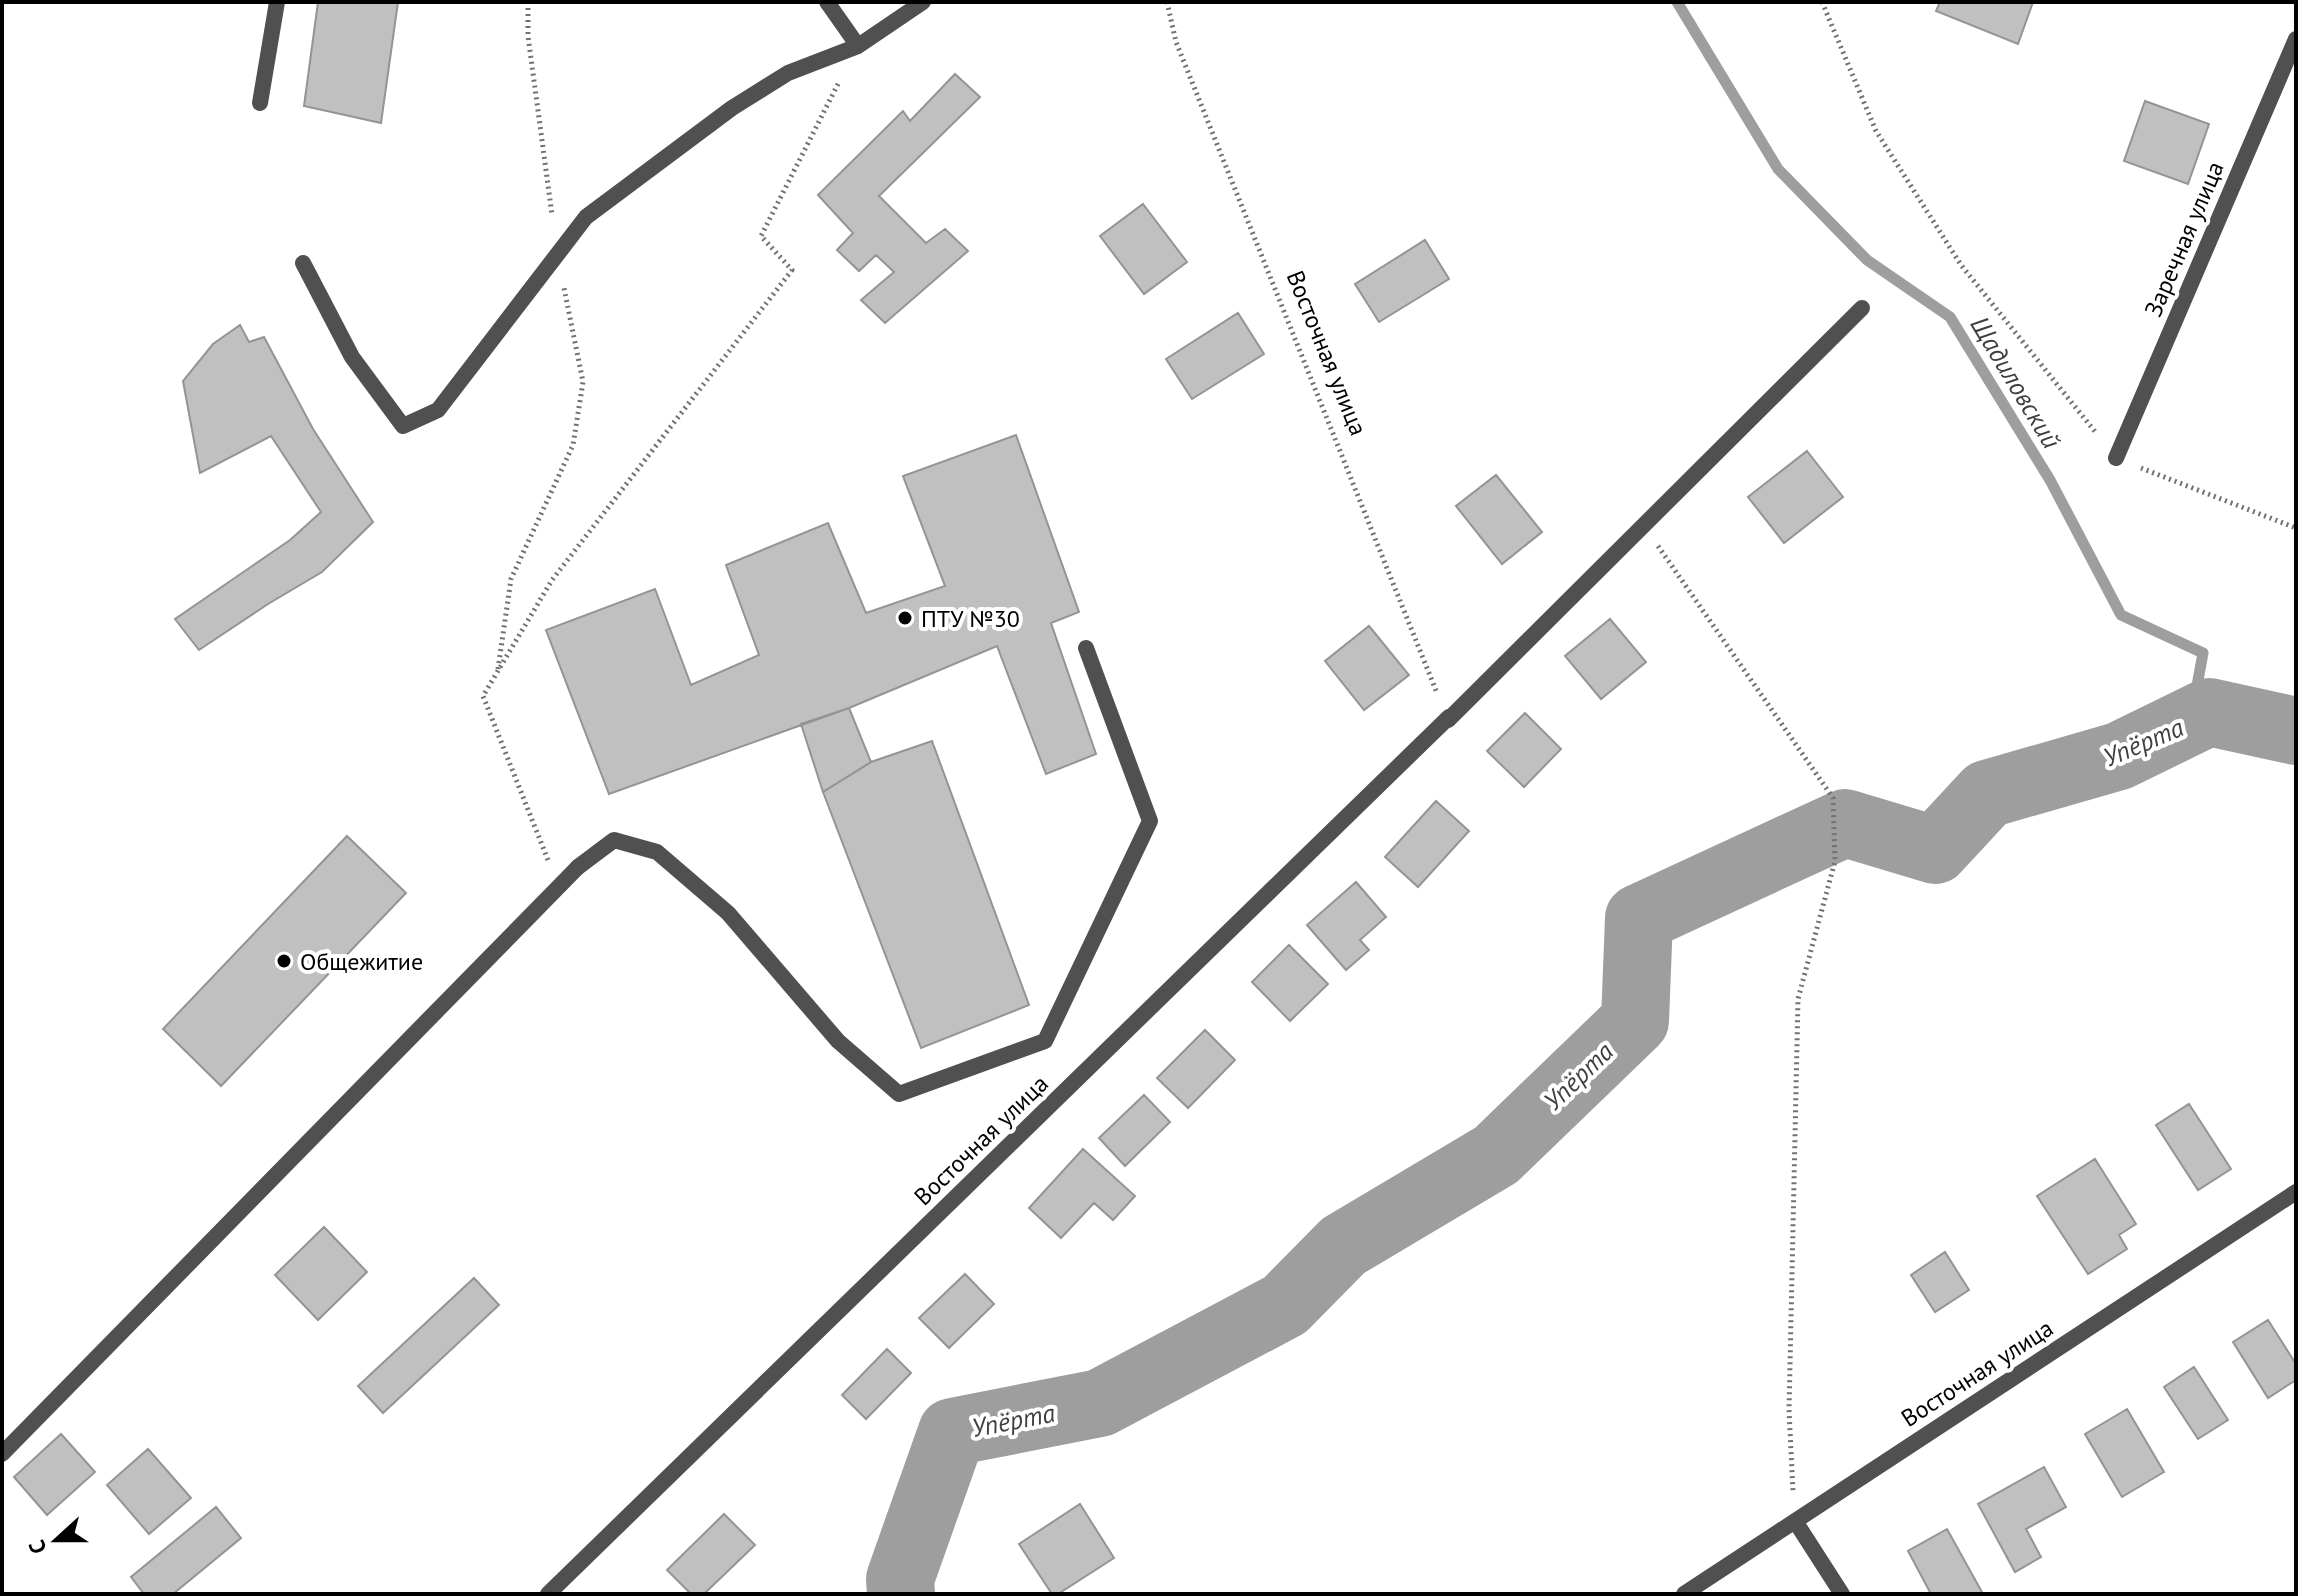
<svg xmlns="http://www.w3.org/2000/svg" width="2298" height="1596" viewBox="0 0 2298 1596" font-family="'PT Sans',sans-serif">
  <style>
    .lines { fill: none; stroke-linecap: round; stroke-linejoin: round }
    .stream { stroke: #9e9e9e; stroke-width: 11 }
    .river { stroke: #9e9e9e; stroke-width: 68 }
    .building { fill: #c0c0c0; stroke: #949494; stroke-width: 2 }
    .path { stroke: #727272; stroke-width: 5; stroke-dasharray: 2 4; stroke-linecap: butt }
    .lane { stroke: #505050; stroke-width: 16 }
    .street { stroke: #505050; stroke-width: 16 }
    .poi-dot { fill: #000; stroke: #fff; stroke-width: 3 }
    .labels { text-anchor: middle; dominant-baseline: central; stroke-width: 8; stroke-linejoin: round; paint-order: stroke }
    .street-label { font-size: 24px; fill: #000; stroke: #fff }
    .poi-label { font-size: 24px; fill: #000; stroke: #fff; text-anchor: start }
    .water-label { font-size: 26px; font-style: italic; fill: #3f3f3f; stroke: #fff }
  </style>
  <rect width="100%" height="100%" fill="#fff"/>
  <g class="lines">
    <!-- stream -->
    <path class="stream" d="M1677,2L1778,169L1867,260L1950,317L2050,480L2121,615L2203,653L2190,724"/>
    <!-- river -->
    <path class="river" d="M901,1594L900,1579L952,1432L1100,1403L1285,1305L1343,1246L1496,1155L1635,1021L1639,918L1845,823L1935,850L1987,794L2119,756L2209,712L2296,731"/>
  </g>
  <!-- building -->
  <path class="building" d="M318,2H398L381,123L304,106Z
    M1940,2H2033L2018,44L1936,11Z
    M955,74L980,97L879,196L926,243L945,229L968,251L885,323L861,300L894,272L876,255L859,271L837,250L853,233L818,195L903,111L910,121Z
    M2145,101L2209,124L2188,184L2124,161Z
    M1143,204L1187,262L1144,294L1100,236Z
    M1425,240L1449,279L1379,322L1355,284Z
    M1238,313L1264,354L1192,399L1166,359Z
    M240,325L249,342L264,337L313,429L373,522L322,572L268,604L199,650L175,619L290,540L321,512L271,436L200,473L183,381L213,344Z
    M1016,435L1079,612L1051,623L1096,754L1046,774L997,646L849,708L609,794L546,630L655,589L691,685L759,655L726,565L828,523L866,613L945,586L903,476Z
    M1807,451L1843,497L1784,543L1748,497Z
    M1496,475L1542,532L1502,564L1456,506Z
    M1610,619L1646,662L1601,699L1565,656Z
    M1369,626L1409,675L1364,710L1325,661Z
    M849,708L871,762L823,792L801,724Z
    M1525,713L1561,749L1524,787L1487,751Z
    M932,741L1029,1005L921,1048L823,792L871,762Z
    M1436,801L1469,831L1418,887L1385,857Z
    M347,836L406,893L221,1086L163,1029Z
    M1356,882L1386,917L1360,940L1369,950L1346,970L1307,925Z
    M1289,945L1328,984L1290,1021L1252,982Z
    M1205,1030L1235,1060L1188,1108L1157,1078Z
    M1144,1095L1170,1122L1125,1166L1099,1138Z
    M2189,1104L2231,1169L2198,1190L2156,1125Z
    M1083,1149L1135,1196L1113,1220L1094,1203L1061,1238L1029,1208Z
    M2095,1159L2136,1224L2119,1235L2127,1249L2088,1274L2037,1196Z
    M324,1227L367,1272L318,1320L275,1275Z
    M1945,1252L1969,1290L1935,1312L1911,1275Z
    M965,1274L994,1304L949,1348L919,1318Z
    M474,1278L499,1305L383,1413L358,1386Z
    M2268,1320L2296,1364V1380L2268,1398L2233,1342Z
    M887,1349L911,1373L866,1419L842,1395Z
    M2194,1367L2228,1420L2198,1439L2164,1387Z
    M2127,1409L2164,1472L2122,1497L2085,1434Z
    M61,1434L95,1472L47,1515L14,1477Z
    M148,1449L191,1498L149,1534L107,1485Z
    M2044,1467L2066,1507L2026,1529L2041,1557L2015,1572L1978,1504Z
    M1080,1504L1114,1558L1058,1594H1052L1019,1544Z
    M216,1507L241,1538L173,1594H144L131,1577Z
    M724,1514L755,1545L704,1594H691L667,1570Z
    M1947,1529L1983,1594H1931L1908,1551Z"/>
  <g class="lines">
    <!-- path -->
    <path class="path" d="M528,2V36L552,215
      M1167,2L1176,42L1437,693
      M1822,2L1876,131L1961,265L2097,434
      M2141,468L2296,528
      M1658,546L1833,798L1835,861L1798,999L1789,1410L1793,1492
      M498,669L511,579L573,445L583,382L564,288
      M548,860L483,696L552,580L792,270L761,236L839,82"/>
    <!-- lane -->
    <path class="lane" d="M827,2L858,46
      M260,103L277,2
      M303,263L352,357L403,426L438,410L586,217L732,108L788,73L858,46L923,2
      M1448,720L1862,308
      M578,867L614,840L657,852L728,913L838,1041L899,1094L1045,1041L1150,821L1086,648"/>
    <!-- street -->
    <path class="street" d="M2116,458L2296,39
      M2,1454L578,867
      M1795,1521L1842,1594
      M548,1594L1449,717
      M1684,1594L2296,1192"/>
  </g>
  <!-- markers -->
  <g class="poi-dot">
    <circle cx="905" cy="618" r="8"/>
    <circle cx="284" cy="961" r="8"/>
  </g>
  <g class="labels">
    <!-- street labels -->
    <g class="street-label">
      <text transform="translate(2184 239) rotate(-67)">Заречная улица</text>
      <text transform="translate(1327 353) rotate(68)">Восточная улица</text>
      <text transform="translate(981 1140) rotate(-44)">Восточная улица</text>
      <text transform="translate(1977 1373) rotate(-33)">Восточная улица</text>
    </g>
    <!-- poi labels -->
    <g class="poi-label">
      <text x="921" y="618">ПТУ №30</text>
      <text x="300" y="961">Общежитие</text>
    </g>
    <!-- water labels -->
    <g class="water-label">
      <text transform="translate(2016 382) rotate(59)">Щадиловский</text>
      <text transform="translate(2143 742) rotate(-23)">Упёрта</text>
      <text transform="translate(1578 1076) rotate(-44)">Упёрта</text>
      <text transform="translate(1013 1420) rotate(-11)">Упёрта</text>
    </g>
  </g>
  <!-- border -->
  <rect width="2298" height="1596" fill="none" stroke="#000000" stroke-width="8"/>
  <!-- north arrow -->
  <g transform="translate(56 1540) rotate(249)" stroke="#ffffff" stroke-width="6" paint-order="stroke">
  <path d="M0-6L14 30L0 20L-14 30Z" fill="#000000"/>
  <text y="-12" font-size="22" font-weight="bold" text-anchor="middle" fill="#000000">С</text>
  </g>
</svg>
